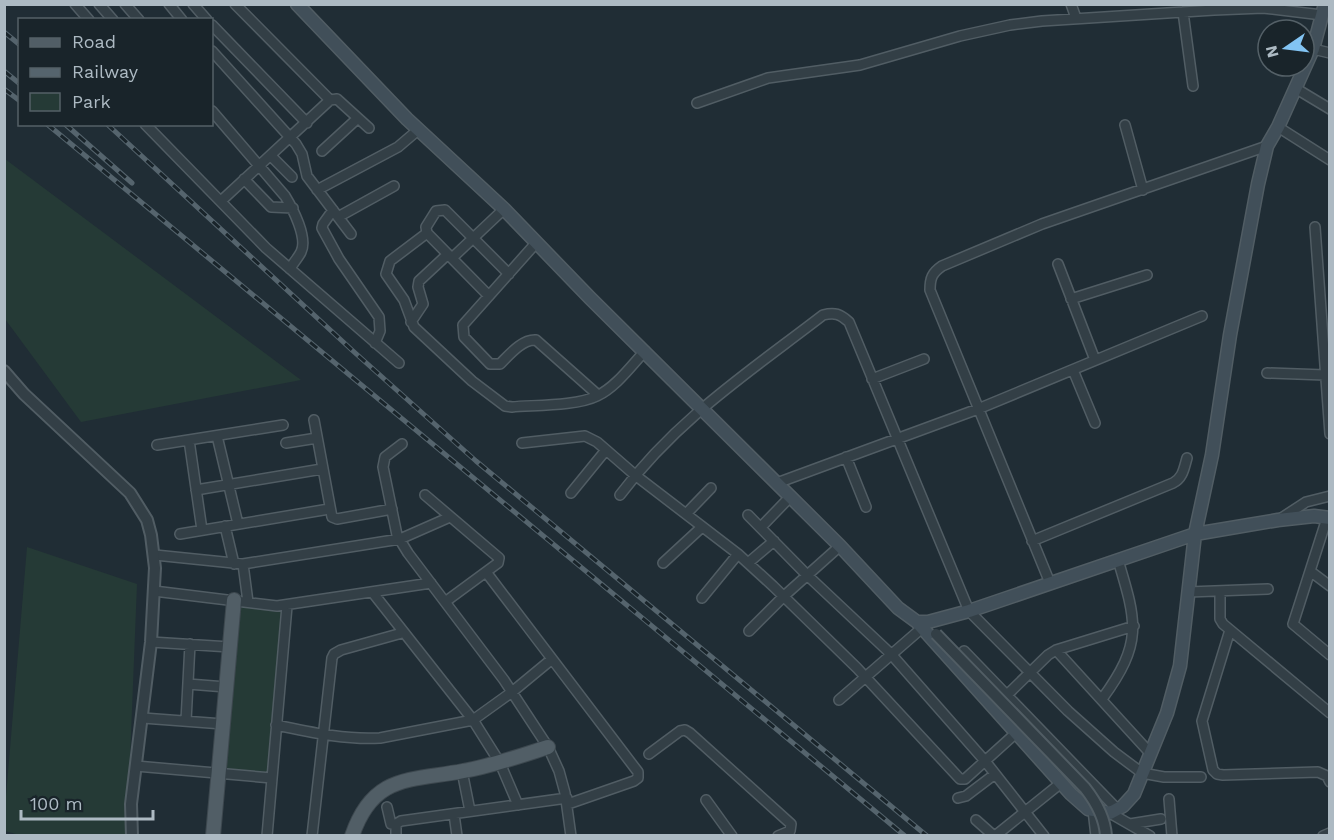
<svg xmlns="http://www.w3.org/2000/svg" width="1334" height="840" viewBox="0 0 1334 840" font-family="'Work Sans',sans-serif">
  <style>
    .green { fill: #253a36 }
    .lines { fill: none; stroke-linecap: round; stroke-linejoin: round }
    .minor-casing { stroke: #515d64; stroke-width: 12 }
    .tertiary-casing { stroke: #515d64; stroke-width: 14 }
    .secondary-casing { stroke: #515d64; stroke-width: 15 }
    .primary-casing { stroke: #3d484f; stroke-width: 16 }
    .minor { stroke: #333f46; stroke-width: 9 }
    .tertiary { stroke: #333f46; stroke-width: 10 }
    .secondary { stroke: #414f59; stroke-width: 12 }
    .primary { stroke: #515e66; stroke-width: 14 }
    .rail-casing { stroke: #55646d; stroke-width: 5 }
    .rail { stroke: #19242a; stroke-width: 3; stroke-dasharray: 9; stroke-linecap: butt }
    .tertiary-bridge-casing { stroke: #515d64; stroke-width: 14; stroke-linecap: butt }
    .tertiary-bridge { stroke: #333f46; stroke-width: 10 }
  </style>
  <rect width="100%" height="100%" fill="#202d35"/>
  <!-- green -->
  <path class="green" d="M4,159H5L301,380L81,422L5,319Z
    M27,547L137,584L127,835L23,836L5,831V808Z
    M234,600L287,606L272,778L218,773Z"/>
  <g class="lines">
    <!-- minor casing -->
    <g class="minor-casing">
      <path id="minor" d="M75,4L89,20
        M99,4L113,20
        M125,4L139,20
        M169,4L182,20
        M193,4L207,20
        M235,4L330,100
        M1071,4L1076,18
        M1183,12L1193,86
        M212,25L307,123
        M1313,49L1330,53
        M212,51L296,144L302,154L307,176L351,234
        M1295,88L1330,109
        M697,103L768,78L860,65L960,36L1010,25L1042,21L1214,10L1263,8L1322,15
        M212,111L285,196C293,209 308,238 301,252C298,258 293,263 290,269
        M145,124L266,248L399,363
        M1125,125L1143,190
        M1278,127L1330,160
        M322,151L358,118
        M271,156L292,177
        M244,179L271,207L293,208
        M317,190L398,147L418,130
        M221,201L330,100L337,99L369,128
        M333,210L323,224L322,228L339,259L379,317L380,331L375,343
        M338,217L394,186
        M1315,227L1330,434
        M427,233L390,261L386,274L404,300L414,327L472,381L505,406L512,407C535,405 577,406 597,396C616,387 631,366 645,351
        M536,243L463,325L464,337L490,364H500C509,355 522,339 536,340L598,395
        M452,258L504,209
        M1058,264L1095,360
        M489,296L427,233L426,227L436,211L445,210L509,274
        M1071,299L1147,275
        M411,322L423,304L418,287L419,281L448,254
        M1073,370L1095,423
        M1267,373L1325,375
        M872,379L924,359
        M314,420L332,517L337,519L392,509
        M217,436L238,524
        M189,440L202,530
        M286,443L317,438
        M522,443L585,436L597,442L635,475L738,554L773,586L857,668L960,779H965L1016,733
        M402,444L385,457L383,467L397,535L408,553L504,680L548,747L559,771L565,793L571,836
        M157,445L283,425
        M846,457L866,507
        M777,483L978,409L1202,316
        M196,490L322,469
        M571,493L606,450
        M425,495L499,558L498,563L445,602
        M620,495C677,419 749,372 823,315C835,312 840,314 849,322L969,611L1068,711L1114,752L1142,773L1164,777H1201
        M686,514L711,488
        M748,515L807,575L891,654L985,761L1044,836
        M1327,518L1293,624L1330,655
        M1280,519L1306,502L1330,496
        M225,526L234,564
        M761,527L791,496
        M180,534L329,509
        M1032,541L1173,483C1183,478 1184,468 1187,458
        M155,555L243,564L400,539L450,517
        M663,563L702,527
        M748,563L774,541
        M243,564L248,602
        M1310,571L1330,586
        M486,572L638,772V778L634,781L568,804
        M1050,583L930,290C930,278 932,273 942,266L1042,224L1267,146
        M154,591L277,606L431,583
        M1188,592L1268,589
        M1220,592V619L1223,624L1330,713
        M373,593L473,720L500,763L518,805
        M702,598L738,554
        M1230,630L1202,721L1213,770L1217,774L1223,775L1318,772L1327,776L1330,782
        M749,631L784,596L840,546
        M151,642L230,647
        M1056,650L1150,753
        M964,651L1117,809
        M188,684L226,687
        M1007,695L1048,655L1056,650L1134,626
        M1102,699C1143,643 1137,623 1118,560
        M839,700L922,628
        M143,718L223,724
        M186,721L190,644
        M276,725C310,732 344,740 380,738L473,720L512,692L552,659
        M649,754L680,731L685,730L690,733L791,824L790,831L778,836
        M136,766L272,778
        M462,771L470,811
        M958,798L966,796L995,774
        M1169,799L1172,836
        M706,800L732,836
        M387,807L391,824H396
        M1093,810L1096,836
        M1110,813L1150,836
        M454,814L457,836
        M976,820L994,836
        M1130,824L1161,819
        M267,836L287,606
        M312,836L332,658L334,654L341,650L402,633
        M396,836V824L401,821L567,798
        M995,836L1061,783
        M1323,836L1330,833"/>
    </g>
    <!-- tertiary casing -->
    <g class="tertiary-casing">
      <path id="tertiary" d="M4,371L24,394L130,493L147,520L151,535L155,568L151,642L131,804L132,836"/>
    </g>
    <!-- secondary casing -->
    <g class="secondary-casing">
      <path id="secondary" d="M297,4L407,119L504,209L590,298L840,546L898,608L917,622H928L969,611L1195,534L1278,520L1314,516L1330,518
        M917,622L1071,794L1088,809L1110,813L1123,806L1134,794L1167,713L1180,666L1195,534L1212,455L1230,335L1258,184L1267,146L1278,127L1313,49L1325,4"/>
    </g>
    <!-- primary casing -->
    <g class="primary-casing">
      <path id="primary" d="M213,836L234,600
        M352,836C373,774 410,781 463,771C492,766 520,756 548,747"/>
    </g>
    <!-- minor -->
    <use href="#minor" class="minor"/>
    <!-- tertiary -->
    <use href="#tertiary" class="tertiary"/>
    <!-- secondary -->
    <use href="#secondary" class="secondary"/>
    <!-- primary -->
    <use href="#primary" class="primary"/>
    <!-- rail casing -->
    <g class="rail-casing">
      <path id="rail" d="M4,32L20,45
        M4,71L20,84
        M4,89L20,101
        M47,124L905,836
        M65,124L132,183
        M107,124L353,351L476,461L927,836"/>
    </g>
    <!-- rail -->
    <use href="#rail" class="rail"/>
    <!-- tertiary-bridge casing -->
    <g class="tertiary-bridge-casing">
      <path id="tertiary-bridge" d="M936,634L1085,788C1096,802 1105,818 1106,836"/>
    </g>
    <!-- tertiary-bridge -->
    <use href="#tertiary-bridge" class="tertiary-bridge"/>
  </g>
  <!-- border -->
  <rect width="1334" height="840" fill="none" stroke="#adbac3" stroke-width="12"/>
  <!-- legend -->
  <rect x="18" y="18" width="195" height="108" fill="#19242a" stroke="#546067" stroke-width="1.5"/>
  <rect x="30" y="38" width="30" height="9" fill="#515e66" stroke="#546067" stroke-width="1.5"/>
  <text x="72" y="48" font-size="18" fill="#adbac3">Road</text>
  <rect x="30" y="68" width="30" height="9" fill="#55646d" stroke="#546067" stroke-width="1.5"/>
  <text x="72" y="78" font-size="18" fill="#adbac3">Railway</text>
  <rect x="30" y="93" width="30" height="18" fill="#253a36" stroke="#546067" stroke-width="1.5"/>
  <text x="72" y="108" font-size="18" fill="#adbac3">Park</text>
  <!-- north arrow -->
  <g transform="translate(1286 48) rotate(256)"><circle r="28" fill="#19242a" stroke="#546067" stroke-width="1.5"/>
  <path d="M0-4.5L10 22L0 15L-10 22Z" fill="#82c4f3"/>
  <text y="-9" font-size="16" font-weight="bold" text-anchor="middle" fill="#adbac3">N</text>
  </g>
  <!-- scale -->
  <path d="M21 810v9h132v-9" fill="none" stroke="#adbac3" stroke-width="3"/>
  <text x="30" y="810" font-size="18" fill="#adbac3" stroke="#19242a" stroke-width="4.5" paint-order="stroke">100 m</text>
</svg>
